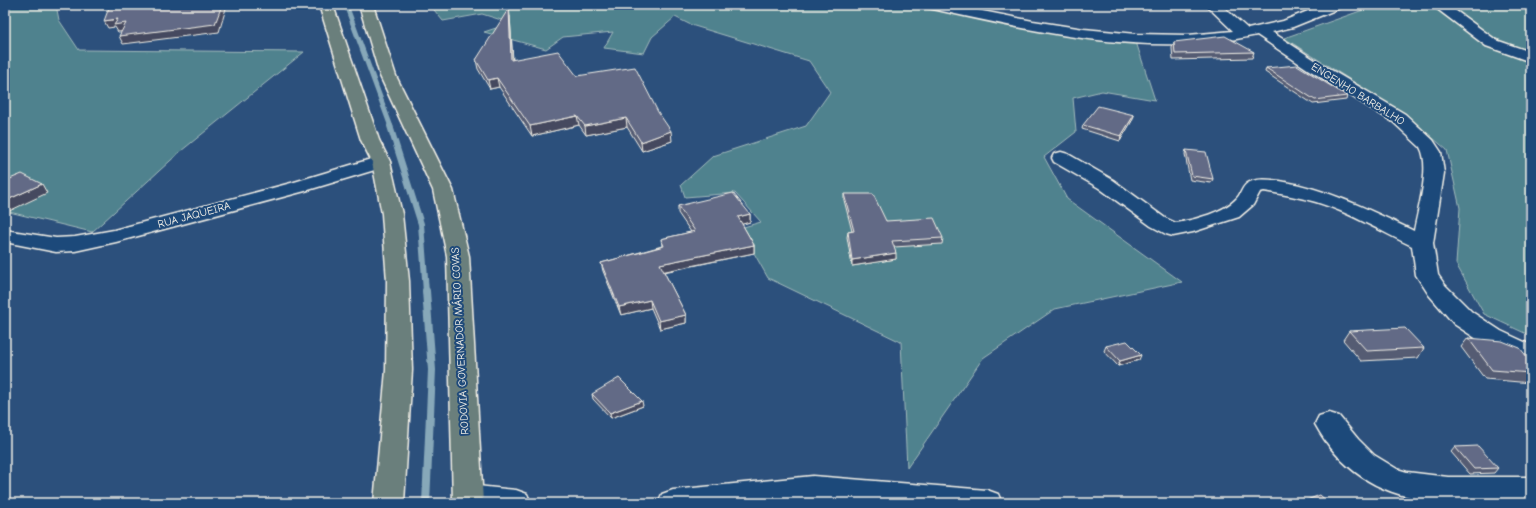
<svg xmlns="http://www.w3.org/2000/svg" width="1536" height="508" viewBox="0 0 1536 508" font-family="'Comic Neue',sans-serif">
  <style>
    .green { fill: #4f828e; stroke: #a2babb }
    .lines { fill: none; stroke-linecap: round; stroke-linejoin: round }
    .stream-far2 { stroke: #87a8b9; stroke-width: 5 }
    .stream-far1 { stroke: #87a8b9; stroke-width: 6 }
    .stream { stroke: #87a8b9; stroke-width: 8 }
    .minor-casing { stroke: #f4f1e8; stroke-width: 3 }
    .highway-casing { stroke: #f4f1e8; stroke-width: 3 }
    .minor { fill: #1f4a7a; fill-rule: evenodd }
    .highway { fill: #6b7f7c; fill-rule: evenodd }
    .wall { fill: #545b73; stroke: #f4f1e8 }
    .shaded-wall { fill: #454a5e; stroke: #f4f1e8 }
    .building { fill: #626a86; stroke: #f4f1e8 }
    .labels { text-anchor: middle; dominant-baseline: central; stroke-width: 4; stroke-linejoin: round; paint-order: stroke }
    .street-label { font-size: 11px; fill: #f4f1e8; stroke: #1f4a7a }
  </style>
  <rect width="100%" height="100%" fill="#2c507c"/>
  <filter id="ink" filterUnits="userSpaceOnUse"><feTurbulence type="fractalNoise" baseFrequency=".025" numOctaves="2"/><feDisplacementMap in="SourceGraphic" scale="8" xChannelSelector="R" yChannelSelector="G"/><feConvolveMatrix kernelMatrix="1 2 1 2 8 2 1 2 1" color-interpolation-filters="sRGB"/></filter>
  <g filter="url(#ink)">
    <!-- green -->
    <path class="green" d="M5,5H56L59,20L79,50L304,52L181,151L92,232L5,211Z
      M430,5H918L1004,23L1136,42L1155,100L1102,91L1073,98L1076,132L1044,157L1067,199L1182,282L1055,309L983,358L907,468L901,342L768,278L740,228L761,222L735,193L685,197L681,185L713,156L806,126L830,92L809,61L691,25L675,17L652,37L644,53L604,48L613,32L563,37L546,49L484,32L511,23L482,14L443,21Z
      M1413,5H1531V336L1484,314L1456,264L1460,208L1447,150L1406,115L1284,38L1363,10H1401L1414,7Z"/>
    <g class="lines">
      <!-- stream-far2 -->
      <path class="stream-far2" d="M346,5L391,127"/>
      <!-- stream-far1 -->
      <path class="stream-far1" d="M390,126L421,224L426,292"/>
      <!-- stream -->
      <path class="stream" d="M426,503L432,370L426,291"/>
      <!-- minor casing -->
      <g class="minor-casing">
        <path id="minor" d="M926,5H952L1033,21L1084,29L1136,34L1188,35L1233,31L1206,5H1221L1248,29L1283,21L1323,5H1342L1340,8L1293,27L1272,32L1321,64L1405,114L1433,140L1441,152L1444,173L1433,243L1438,275L1445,285L1472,312L1501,331L1531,345V364L1483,343L1454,324L1429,295L1416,275L1412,246C1380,231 1349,212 1316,202C1299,197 1282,194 1264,191L1260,192L1253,205L1239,217L1193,232L1173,236L1166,234L1151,226L1099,188L1054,162L1052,158L1054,154L1061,152L1068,154L1113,180L1165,218L1176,223C1194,220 1225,212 1237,198C1242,193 1242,185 1250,182C1260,178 1270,180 1280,181C1328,189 1370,210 1414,231C1418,209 1431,166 1420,147L1393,122L1309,70L1257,35C1151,59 1037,32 933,9L928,8Z
          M1432,5H1448L1496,40L1531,52V62L1486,46Z
          M381,156L388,158L390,162L388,166L305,191L116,242L75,251L56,252L5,242V230L56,238L75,237L114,230L291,183Z
          M1329,413L1339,416L1358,439L1374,455L1397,469L1407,472L1448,477H1531V501C1496,500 1461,504 1427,500C1377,494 1339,468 1315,424L1319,416Z
          M813,476L987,490L998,494L1002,503H842L813,500L790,503H658L662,494L673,490Z
          M468,485L516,490L527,494L531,503H455L453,498L457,489Z"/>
      </g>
      <!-- highway casing -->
      <g class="highway-casing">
        <path id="highway" d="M319,5H333L379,140L390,162L402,214L409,281L412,370L404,503H374L386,370L387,281L382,214L372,162L361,140Z
          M359,5H373L396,76L453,190L469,256L483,503H453L447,256L433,190L380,76Z"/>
      </g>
      <!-- minor -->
      <use href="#minor" class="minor"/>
      <!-- highway -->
      <use href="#highway" class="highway"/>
    </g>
    <!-- wall -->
    <path class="wall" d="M510,16L513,60L577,76L672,141L642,151L627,127L586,135L579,125L532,136L499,87L490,89L478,69L476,60Z
      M1174,42L1254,52L1252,58L1173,60L1172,48Z
      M1266,68L1347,96L1346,100L1313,104L1265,72Z
      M1134,115L1133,119L1120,141L1082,129L1083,125Z
      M1186,150L1213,179L1211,183L1190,180L1185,154Z
      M844,194L886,221L943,238L942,244L894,247L896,259L852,266L847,237L848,232L852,231L844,200Z
      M678,206L750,214V222L742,224L754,245V253L664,272L686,315V323L660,329L651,308L621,315L603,271L601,263L662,246L661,239L691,232L678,213Z
      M1349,331L1424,348L1418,358L1361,361L1343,340Z
      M1468,338L1531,362V383L1485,379L1461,347Z
      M1106,346L1139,360L1118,366L1104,351Z
      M592,394L643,406L611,418L593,399Z
      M1531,440V446L1529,442Z
      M1455,447L1498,468L1494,473L1470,474L1451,452Z"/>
    <!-- shaded-wall -->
    <path class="shaded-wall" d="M222,5H227L219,32L123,44L119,36Z
      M509,8L510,16L513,69L511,60Z
      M118,19L126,23L130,31L118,32L115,27L108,28L104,21Z
      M497,78L499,87L490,89L488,80Z
      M1134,115L1133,119L1120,141L1121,136Z
      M577,116L579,125L532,136L530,126Z
      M626,118L627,127L586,135L585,126Z
      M671,131L672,141L642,151L641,142Z
      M42,184L47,193L5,213V201Z
      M750,214V222L739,225L738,217Z
      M754,245V253L661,272L660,264Z
      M896,253V259L852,266V260Z
      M650,300L651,308L621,315L619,307Z
      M686,315V323L660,329L659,321Z
      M1141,355L1139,360L1118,366L1120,361Z
      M642,401L643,406L611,418L610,413Z"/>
    <!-- building -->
    <path class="building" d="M110,5H222L215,24L119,36L126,23L114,25L118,19L104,21Z
      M509,8L511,60L558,51L577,76L635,67L658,112L671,131L641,142L626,118L585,126L577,116L530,126L497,78L488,80L476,60Z
      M1225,36L1254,52L1175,54L1174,42Z
      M1297,65L1347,96L1315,100L1266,68Z
      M1098,106L1134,115L1121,136L1083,125Z
      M1186,150L1206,152L1213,179L1192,176Z
      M22,174L42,184L5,201V181Z
      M733,193L750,214L738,217L754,245L660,264L686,315L659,321L650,300L619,307L601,263L664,246L661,239L695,231L678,206Z
      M844,194H873L886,221L934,218L943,238L892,241L896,253L852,260L848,232L854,231Z
      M1405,328L1424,348L1367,351L1349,331Z
      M1468,338L1502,341L1520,348L1531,362V373L1492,370Z
      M1127,341L1141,355L1120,361L1106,346Z
      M619,378L642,401L610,413L592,394Z
      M1478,446L1498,468L1474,469L1455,447Z
      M1320,495L1329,503H1299Z"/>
  </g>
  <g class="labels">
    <!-- street labels -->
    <g class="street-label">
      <text transform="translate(1358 94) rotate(32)">ENGENHO BARBALHO</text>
      <text transform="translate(194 215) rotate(-15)">RUA JAQUEIRA</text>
      <text transform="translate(460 341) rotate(-93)">RODOVIA GOVERNADOR MÁRIO COVAS</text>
    </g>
  </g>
  <!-- margin -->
  <rect width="1536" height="508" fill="none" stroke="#1f4a7a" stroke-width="20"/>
  <rect x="10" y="10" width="1516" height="488" fill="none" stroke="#f4f1e8" stroke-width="1.5" filter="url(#ink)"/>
</svg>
